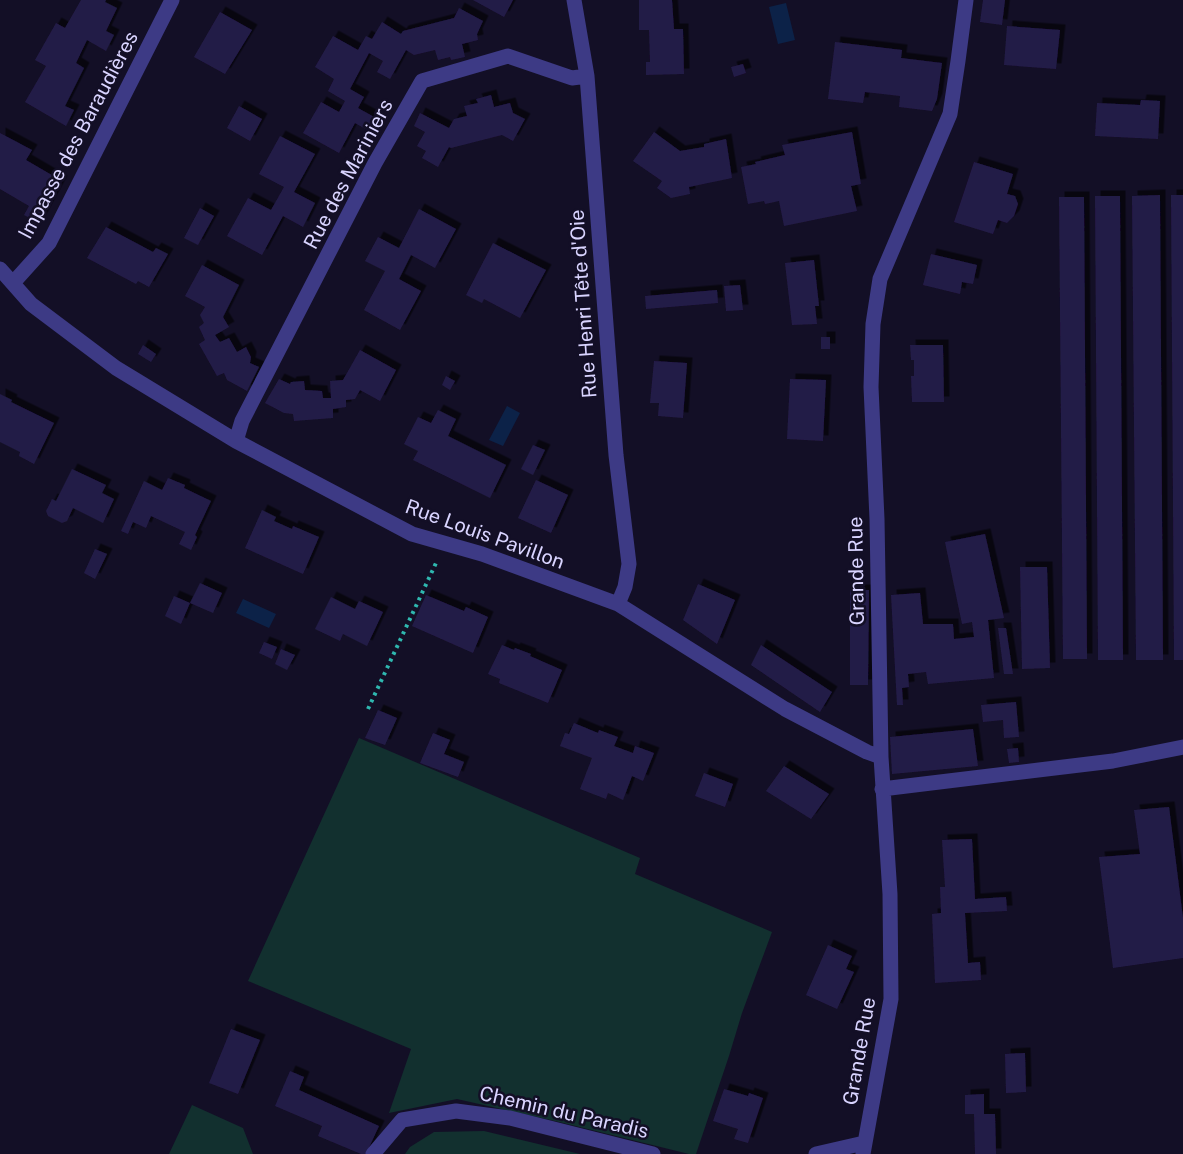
<svg xmlns="http://www.w3.org/2000/svg" width="1183" height="1154" viewBox="0 0 1183 1154" font-family="'Public Sans',sans-serif">
  <style>
    .green { fill: #12302f }
    .water { fill: #0c2248 }
    .building { fill: #241b47; filter: url(#shadow) }
    .lines { fill: none; stroke-linecap: round; stroke-linejoin: round }
    .path { stroke: #2fb8b0; stroke-width: 4; stroke-dasharray: 3 4.5; stroke-linecap: butt }
    .minor { stroke: #3d3a85; stroke-width: 15 }
    .labels { text-anchor: middle; dominant-baseline: central; stroke-width: 5; stroke-linejoin: round; paint-order: stroke }
    .street-label { font-size: 20px; fill: #d9d4ff; stroke: #130f26 }
  </style>
  <defs>
    <filter id="shadow"><feDropShadow dx="5.5" dy="-5.5" stdDeviation="0" flood-color="#0009"/></filter>
  </defs>
  <rect width="100%" height="100%" fill="#130f26"/>
  <!-- green -->
  <path class="green" d="M359,738L640,858L635,874L772,932L742,1013L729,1056L696,1154H689L555,1121L457,1099L389,1113L411,1049L248,981Z
    M192,1105L243,1128L253,1154H169Z
    M484,1131L580,1154H405L410,1147L434,1132Z"/>
  <!-- water -->
  <path class="water" d="M786,3L795,40L778,44L769,7Z
    M507,406L520,413L503,446L489,440Z
    M243,599L276,614L269,628L236,613Z"/>
  <!-- building -->
  <path class="building" d="M81,0H106L105,2L117,8L106,31L114,35L106,51L87,40L76,63L84,68L65,106L74,110L66,126L25,102L46,66L35,60L56,23L65,28Z
    M473,0H513L504,17Z
    M639,0H672L674,29H683L684,74L646,75V62H650L649,30H639Z
    M983,0H1005L1002,25L980,22Z
    M459,8L483,21L477,34L478,40L462,44L465,57L451,60L450,57L438,60L435,50L414,55L406,50L390,79L377,72L383,61L369,53L350,89L364,97L358,108L376,118L369,131L355,123L339,153L303,133L321,102L339,112L345,101L328,91L334,79L315,67L333,36L358,50L366,36L372,39L382,22L401,34L403,31L454,18Z
    M220,12L252,30L225,74L194,57Z
    M1007,26L1060,30L1056,69L1004,65Z
    M835,42L902,50L901,58L942,63L937,99L932,111L899,107L900,96L865,92L863,103L828,99Z
    M743,64L746,73L734,77L731,67Z
    M491,95L494,107L510,103L513,113L525,119L513,141L502,135L451,148L449,147L438,167L422,158L426,151L417,146L425,132L414,126L420,113L449,128L454,119L467,116L464,106L478,103L476,99Z
    M1141,100L1160,101L1158,139L1095,136L1097,103L1140,105Z
    M239,106L262,119L250,141L227,128Z
    M654,132L680,151L704,147V144L726,139L732,178L689,187L690,194L671,198L657,188L662,181L633,161Z
    M852,132L861,184L851,186L857,211L784,226L779,201L765,204L764,201L748,204L741,167L756,164L755,162L785,155L782,145Z
    M0,133L32,150L26,160L62,181L39,223L24,215L29,206L0,189Z
    M280,136L315,154L294,192L315,203L303,227L283,216L262,255L227,236L248,198L271,210L284,187L259,174Z
    M974,162L1013,174L1007,194L1015,196L1018,204L1014,216L1007,223L998,220L993,234L954,222Z
    M1160,195L1163,660H1136L1132,196Z
    M1171,195H1183V660H1174Z
    M1095,196H1120L1123,660H1098Z
    M1059,197H1084L1087,659H1063Z
    M200,208L214,216L198,245L184,238Z
    M419,209L456,229L435,268L411,255L399,279L421,291L400,330L364,310L385,271L365,261L378,237L399,248Z
    M106,227L153,252L156,248L168,254L149,287L138,281L136,284L87,258Z
    M493,243L546,270L520,318L484,299L482,303L466,295Z
    M931,254L977,265L973,284L962,282L960,294L923,285Z
    M814,260L819,306H815L817,324L792,325L785,263Z
    M202,265L239,285L223,317L229,327L215,335L220,342L229,338L237,352L246,347L251,357L250,363L259,367L247,391L227,380L224,373L217,376L199,344L205,340L199,327L204,323L200,315L205,307L185,296Z
    M740,285L743,310L726,311L724,286Z
    M717,290L718,303L646,309L645,296Z
    M821,337H830V349H821Z
    M143,345L156,354L151,362L138,354Z
    M910,345H943L944,402H912L911,376H914V360H911Z
    M360,350L396,370L380,401L360,390L355,399L346,400V407L333,409V418L294,421L293,414L284,413L265,403L279,379L290,384L291,382L304,381L305,390L322,391L323,398H331L330,381L343,380Z
    M654,361L687,363L683,418L658,416L659,403H650Z
    M446,376L455,381L450,390L442,385Z
    M790,379L826,380L823,441L787,439Z
    M0,394L12,400L11,402L54,423L34,464L19,456L20,452L0,442Z
    M438,410L456,419L448,436L506,465L490,498L413,460L418,451L404,444L418,417L431,423Z
    M533,445L545,450L533,475L521,469Z
    M72,469L106,485L102,493L114,499L103,523L73,508L67,521L62,523L48,516L46,511L52,499L56,501Z
    M168,478L185,485L184,488L211,501L195,535L197,537L191,550L179,544L185,532L151,516L146,528L133,522L128,534L121,531L144,481L162,490Z
    M536,480L568,495L551,533L518,518Z
    M262,510L276,517L274,521L292,529L293,526L319,537L303,574L245,548Z
    M985,534L1004,618L988,620L994,678L928,684L926,672L908,674L909,687L902,688L903,705H897L891,595L920,593L923,624H953L954,639L974,637L972,622L962,624L945,542Z
    M95,549L107,554L95,579L84,573Z
    M1020,567H1047L1050,668L1022,669Z
    M200,583L222,593L213,613L190,603Z
    M698,584L735,600L717,644L683,620Z
    M850,590H869L868,685H850Z
    M426,595L464,611L466,607L488,617L473,653L412,626Z
    M174,596L190,603L181,624L165,616Z
    M331,597L355,609L359,601L383,612L367,646L343,634L340,641L315,629Z
    M998,628H1006L1013,674H1004Z
    M264,642L277,647L272,659L259,653Z
    M502,645L514,650L515,648L531,654L530,656L562,670L548,703L499,683L500,679L488,674Z
    M761,645L832,692L820,712L751,665Z
    M281,649L295,655L287,670L275,664Z
    M1016,702L1019,737L1004,738L1003,720L983,722L981,705Z
    M378,710L397,718L385,745L365,738Z
    M574,723L598,733L599,730L618,737L614,746L633,753L635,746L654,753L643,781L632,776L623,800L608,793L606,799L580,789L592,758L560,746L565,733L569,734Z
    M973,729L978,766L892,774L890,737Z
    M433,733L450,740L444,754L464,762L458,777L420,763Z
    M1018,748L1019,762L1009,763L1007,749Z
    M784,766L829,794L811,819L766,791Z
    M704,773L733,784L725,807L695,796Z
    M1169,807L1183,918V958L1113,968L1099,857L1140,854L1134,810Z
    M972,839L975,899L1006,897L1007,911L965,913L968,963L980,962L981,980L935,983L932,914L941,913L940,887H945L942,840Z
    M828,945L852,956L846,969L854,972L837,1009L806,995Z
    M231,1029L260,1040L238,1094L209,1083Z
    M1025,1053L1026,1092L1006,1093L1005,1054Z
    M290,1071L304,1077L299,1090L379,1126L366,1154H361L318,1136L322,1126L275,1106Z
    M724,1089L748,1096L749,1093L763,1098L748,1143L734,1139L738,1129L713,1121Z
    M984,1094V1114H995L996,1154H975L974,1114H965V1095Z"/>
  <g class="lines">
    <!-- path -->
    <path class="path" d="M368,709L436,563"/>
    <!-- minor -->
    <path class="minor" d="M574,0L587,76L616,455L629,564L625,587L618,604
      M0,269L31,304L116,368L236,441L412,534L482,554L618,604L785,709L867,752L881,757
      M13,283L49,243L172,0
      M236,441L242,421L375,163L422,81L508,56L572,78L587,76
      M882,789L1113,761L1183,747
      M373,1154L402,1120L456,1111L510,1118L653,1154
      M816,1154L864,1143
      M863,1154L891,999L890,894L881,757L877,519L871,387L873,324L880,279L950,114L958,61L966,0"/>
  </g>
  <g class="labels">
    <!-- street labels -->
    <g class="street-label">
      <text transform="translate(78 135) rotate(-62)">Impasse des Baraudières</text>
      <text transform="translate(348 174) rotate(-62)">Rue des Mariniers</text>
      <text transform="translate(583 304) rotate(-94)">Rue Henri Tête d'Oie</text>
      <text transform="translate(485 534) rotate(20)">Rue Louis Pavillon</text>
      <text transform="translate(856 571) rotate(-91)">Grande Rue</text>
      <text transform="translate(859 1051) rotate(-80)">Grande Rue</text>
      <text transform="translate(564 1112) rotate(13)">Chemin du Paradis</text>
    </g>
  </g>
</svg>
